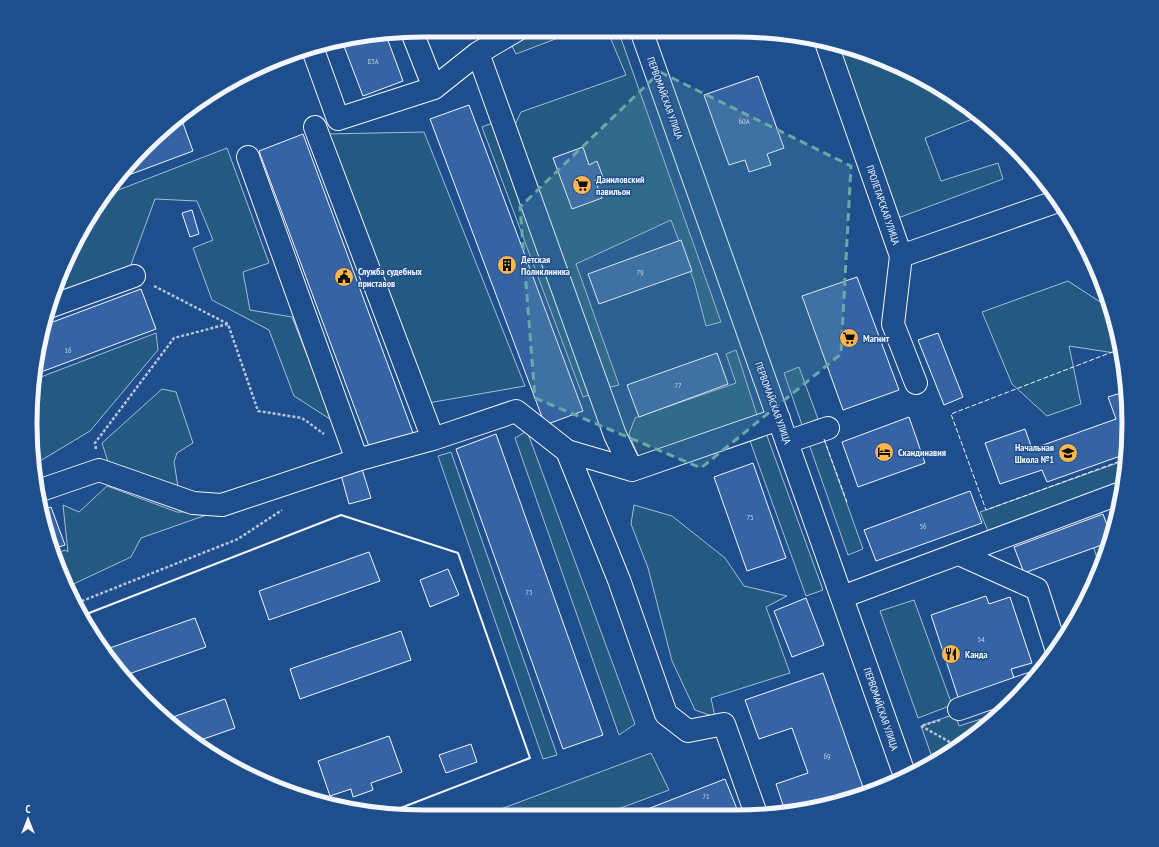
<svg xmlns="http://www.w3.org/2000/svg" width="1159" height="847" viewBox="0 0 1159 847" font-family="'PT Sans Narrow',sans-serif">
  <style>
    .green { fill: #245a82; stroke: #a8bbd7 }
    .building { fill: #3563a3; stroke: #f2f6ff }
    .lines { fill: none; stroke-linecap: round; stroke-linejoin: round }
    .minor-casing { stroke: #f2f6ff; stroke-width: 24 }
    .major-casing { stroke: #f2f6ff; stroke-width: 24 }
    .path { stroke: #b3c4dc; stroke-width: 2.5; stroke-dasharray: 3 2; stroke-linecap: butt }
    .minor { stroke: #1f4e8c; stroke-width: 22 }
    .major { stroke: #1f4e8c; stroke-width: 22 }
    .fence { stroke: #f2f6ff; stroke-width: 1; stroke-dasharray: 5 2; stroke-linecap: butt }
    .wall { stroke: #f2f6ff; stroke-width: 2 }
    .marked { fill: #6aa9a8; fill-opacity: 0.2; stroke: #6aa9a8; stroke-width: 3; stroke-dasharray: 8 5; stroke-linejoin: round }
    .labels { text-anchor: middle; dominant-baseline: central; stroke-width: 3; stroke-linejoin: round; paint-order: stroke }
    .number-label { font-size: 8px; fill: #c3d1e8 }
    .street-label { font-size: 10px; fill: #f2f6ff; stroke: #1f4e8c }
    .poi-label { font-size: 10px; font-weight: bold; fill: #f2f6ff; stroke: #1f4e8c; text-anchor: start }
    .rim { fill: none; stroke: #f2f6ff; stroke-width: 5 }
  </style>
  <rect width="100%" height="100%" fill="#1f4e8c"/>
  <!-- green -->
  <path class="green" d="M539,30H579L516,54L511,44Z
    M607,30H618L721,322L706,326L694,281L671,220L576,264L619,385L606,388L513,129L521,112L626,75Z
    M838,44L886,60L954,96L980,116L925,138L941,181L998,163L1003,179L898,218Z
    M495,122L595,393L583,397L482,127Z
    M424,132L525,386L428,403L326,134Z
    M227,148L269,263L243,272L250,310L292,317L333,421L294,396L269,330L212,300L193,248L213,240L197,201L155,199L129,270L53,297L70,250L108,194Z
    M1068,281L1111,309L1116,321L1121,354L1069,346L1081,404L1047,416L1012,384L982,312Z
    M156,333L158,350L90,431L35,464L41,481L35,483L33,475V380Z
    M736,350L758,418L640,460L629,434L635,418L736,383L726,354Z
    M799,367L818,419L802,425L784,373Z
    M162,389L176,392L193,443L177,453L174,462L179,493L109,465L102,443Z
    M527,431L635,724L619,735L515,438Z
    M766,433L823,590L806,596L750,441Z
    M824,439L863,549L848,555L809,444Z
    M451,452L557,755L543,759L438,456Z
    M1126,460L1124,481L988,531L980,512Z
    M107,486L177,512H215L141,538L131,557L67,587L60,574L55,554L65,550L68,552L63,505L79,512Z
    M634,505L672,516L725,558L744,586L787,596L766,607L790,673L711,698L715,717L695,710L672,661L648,568L631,524Z
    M1115,519L1108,550L1100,568L1088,529Z
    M914,600L952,705L918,718L880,611Z
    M1000,713L975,736L933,760L921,726L955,714L959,726Z
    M651,753L669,790L602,815L482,816Z"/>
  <!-- building -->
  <path class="building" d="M386,35L403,81L363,96L342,41Z
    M758,76L784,148L767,154L771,165L749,172L745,160L729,165L704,95Z
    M469,105L583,411L545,425L430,119Z
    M181,118L193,151L118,179L128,164Z
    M303,134L413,433L370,449L259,151Z
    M583,147L589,165L597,161L603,177L595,180L602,198L572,209L553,158Z
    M192,210L199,234L190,237L182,213Z
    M681,240L692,271L599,304L588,274Z
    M857,277L899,390L843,410L802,296Z
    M141,289L156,329L33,375L42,326Z
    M938,333L963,397L944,405L918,340Z
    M717,353L728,384L639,417L627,385Z
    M1127,391L1128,398L1127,437L1121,439L1126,454L1047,482L1042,470L1000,484L985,443L1025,429L1032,449L1116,419L1108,397Z
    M909,417L925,463L858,487L842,442Z
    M496,434L603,735L563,749L456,449Z
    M753,463L786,558L747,571L714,477Z
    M362,469L371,498L349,504L341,475Z
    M970,491L982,523L876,561L864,530Z
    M51,507L65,545L53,549L43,510Z
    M1103,514L1111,536L1110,542L1024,573L1014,547Z
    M369,552L380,581L269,620L259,591Z
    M448,569L459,595L430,607L420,580Z
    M986,596L989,604L1010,597L1032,663L1011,669L1015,681L959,700L931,615Z
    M806,598L824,645L792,657L774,611Z
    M195,618L206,647L123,676L111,663L104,650Z
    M401,631L411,660L300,699L290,669Z
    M823,673L865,793L786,814L776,784L808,773L792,728L759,739L745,700Z
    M225,699L235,728L195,742L164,720Z
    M389,736L402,772L371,783L373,790L353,797L351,789L330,796L318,761Z
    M471,744L477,762L446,773L439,755Z
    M725,779L739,814L632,815Z"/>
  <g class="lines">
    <!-- minor casing -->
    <g class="minor-casing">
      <path id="minor" d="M517,30L478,53L615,435L632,470
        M412,32L434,88L478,53
        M826,42L901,256L1058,201
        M312,47L338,119L434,88
        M315,127L433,439
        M248,157L357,460L433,439L516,411L567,451L632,470L779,419
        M901,256L893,324L916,383
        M49,307L134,276
        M787,442L828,428
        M567,451L619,580L666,714L688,731L724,724L756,814
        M38,491L99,470L193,503L222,505L357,460
        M959,554L1037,589L1056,648
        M842,597L1121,493
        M959,709L1030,684"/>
    </g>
    <!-- major casing -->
    <g class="major-casing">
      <path id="major" d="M641,30L905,776"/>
    </g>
    <!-- path -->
    <path class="path" d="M154,286L228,324L258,411L302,418L324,434
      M96,449L95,443L174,338L228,324
      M77,603L238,539L282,510
      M940,720L921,726L957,746"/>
    <!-- minor -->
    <use href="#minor" class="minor"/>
    <!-- major -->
    <use href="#major" class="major"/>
    <!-- fence -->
    <path class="fence" d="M1120,349L951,414L986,510L1126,459
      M824,439L847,502"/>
    <!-- wall -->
    <path class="wall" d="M84,615L341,515L458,553L530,758L385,814"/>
  </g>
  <!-- marked area -->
  <path class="marked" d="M660,72L851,166L841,354L701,468L535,398L520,207Z"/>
  <!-- icons -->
  <defs>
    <g id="supermarket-disc" transform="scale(1)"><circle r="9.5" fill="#ffb74d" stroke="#1f4e8c"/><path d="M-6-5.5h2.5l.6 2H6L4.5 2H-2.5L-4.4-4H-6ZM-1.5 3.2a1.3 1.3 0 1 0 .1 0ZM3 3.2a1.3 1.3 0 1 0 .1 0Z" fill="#111"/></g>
    <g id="building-disc" transform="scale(1)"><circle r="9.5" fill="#ffb74d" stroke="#1f4e8c"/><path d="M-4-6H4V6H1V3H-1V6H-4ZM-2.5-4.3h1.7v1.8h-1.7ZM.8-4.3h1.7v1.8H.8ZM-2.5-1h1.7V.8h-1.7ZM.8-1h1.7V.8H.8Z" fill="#111"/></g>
    <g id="civic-disc" transform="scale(1)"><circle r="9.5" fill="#ffb74d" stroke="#1f4e8c"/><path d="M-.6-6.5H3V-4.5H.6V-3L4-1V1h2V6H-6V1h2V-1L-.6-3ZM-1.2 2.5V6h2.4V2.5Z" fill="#111"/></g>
    <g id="hotel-disc" transform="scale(1)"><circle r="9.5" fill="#ffb74d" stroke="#1f4e8c"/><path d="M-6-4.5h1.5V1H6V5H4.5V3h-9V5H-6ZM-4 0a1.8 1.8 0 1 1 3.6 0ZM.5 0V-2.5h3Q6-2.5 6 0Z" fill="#111"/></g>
    <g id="school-disc" transform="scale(1)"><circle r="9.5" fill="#ffb74d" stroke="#1f4e8c"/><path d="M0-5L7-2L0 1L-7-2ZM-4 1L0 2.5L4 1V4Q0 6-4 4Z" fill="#111"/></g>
    <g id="restaurant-disc" transform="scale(1)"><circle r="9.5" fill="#ffb74d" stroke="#1f4e8c"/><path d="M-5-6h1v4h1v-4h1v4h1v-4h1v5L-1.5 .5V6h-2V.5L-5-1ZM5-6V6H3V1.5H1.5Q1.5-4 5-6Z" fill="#111"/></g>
  </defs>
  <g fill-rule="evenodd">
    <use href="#supermarket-disc" x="582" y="185"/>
    <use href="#building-disc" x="507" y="265"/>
    <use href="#civic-disc" x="344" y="277"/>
    <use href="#supermarket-disc" x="849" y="338"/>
    <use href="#hotel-disc" x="884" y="452"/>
    <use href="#school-disc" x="1068" y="453"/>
    <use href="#restaurant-disc" x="951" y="654"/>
  </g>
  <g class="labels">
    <!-- number labels -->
    <g class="number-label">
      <text x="373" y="61">83А</text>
      <text x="744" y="121">60А</text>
      <text x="640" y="272">79</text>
      <text x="68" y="350">16</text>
      <text x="678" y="385">77</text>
      <text x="750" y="517">75</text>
      <text x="923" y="526">56</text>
      <text x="529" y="592">73</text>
      <text x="981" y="639">54</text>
      <text x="827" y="756">69</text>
      <text x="706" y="796">71</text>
    </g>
    <!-- street labels -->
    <g class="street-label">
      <text transform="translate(665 98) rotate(70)">ПЕРВОМАЙСКАЯ УЛИЦА</text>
      <text transform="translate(883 205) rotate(71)">ПРОЛЕТАРСКАЯ УЛИЦА</text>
      <text transform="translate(773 403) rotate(70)">ПЕРВОМАЙСКАЯ УЛИЦА</text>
      <text transform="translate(881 709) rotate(71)">ПЕРВОМАЙСКАЯ УЛИЦА</text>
    </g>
    <!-- poi labels -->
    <g class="poi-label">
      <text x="596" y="179">Даниловский<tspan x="596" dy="12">павильон</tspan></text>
      <text x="521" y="259">Детская<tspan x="521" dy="12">Поликлиника</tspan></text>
      <text x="358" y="271">Служба судебных<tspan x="358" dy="12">приставов</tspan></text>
      <text x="863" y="338">Магнит</text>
      <text x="1054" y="447" text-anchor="end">Начальная<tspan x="1054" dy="12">Школа №1</tspan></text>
      <text x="898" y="452">Скандинавия</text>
      <text x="965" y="654">Канда</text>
    </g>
  </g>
  <!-- crop -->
  <path d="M0 0H1159V847H0ZM423 37H736A386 386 0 0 1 1122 423V424A386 386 0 0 1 736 810H423A386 386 0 0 1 37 424V423A386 386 0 0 1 423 37Z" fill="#1f4e8c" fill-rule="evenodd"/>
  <path class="rim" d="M423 37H736A386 386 0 0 1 1122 423V424A386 386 0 0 1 736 810H423A386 386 0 0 1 37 424V423A386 386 0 0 1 423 37Z"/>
  <!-- north arrow -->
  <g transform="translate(28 819)" stroke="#1f4e8c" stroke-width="3" paint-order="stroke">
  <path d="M0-3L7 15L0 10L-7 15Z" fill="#f2f6ff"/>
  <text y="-6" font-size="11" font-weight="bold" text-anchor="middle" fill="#f2f6ff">С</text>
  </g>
</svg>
